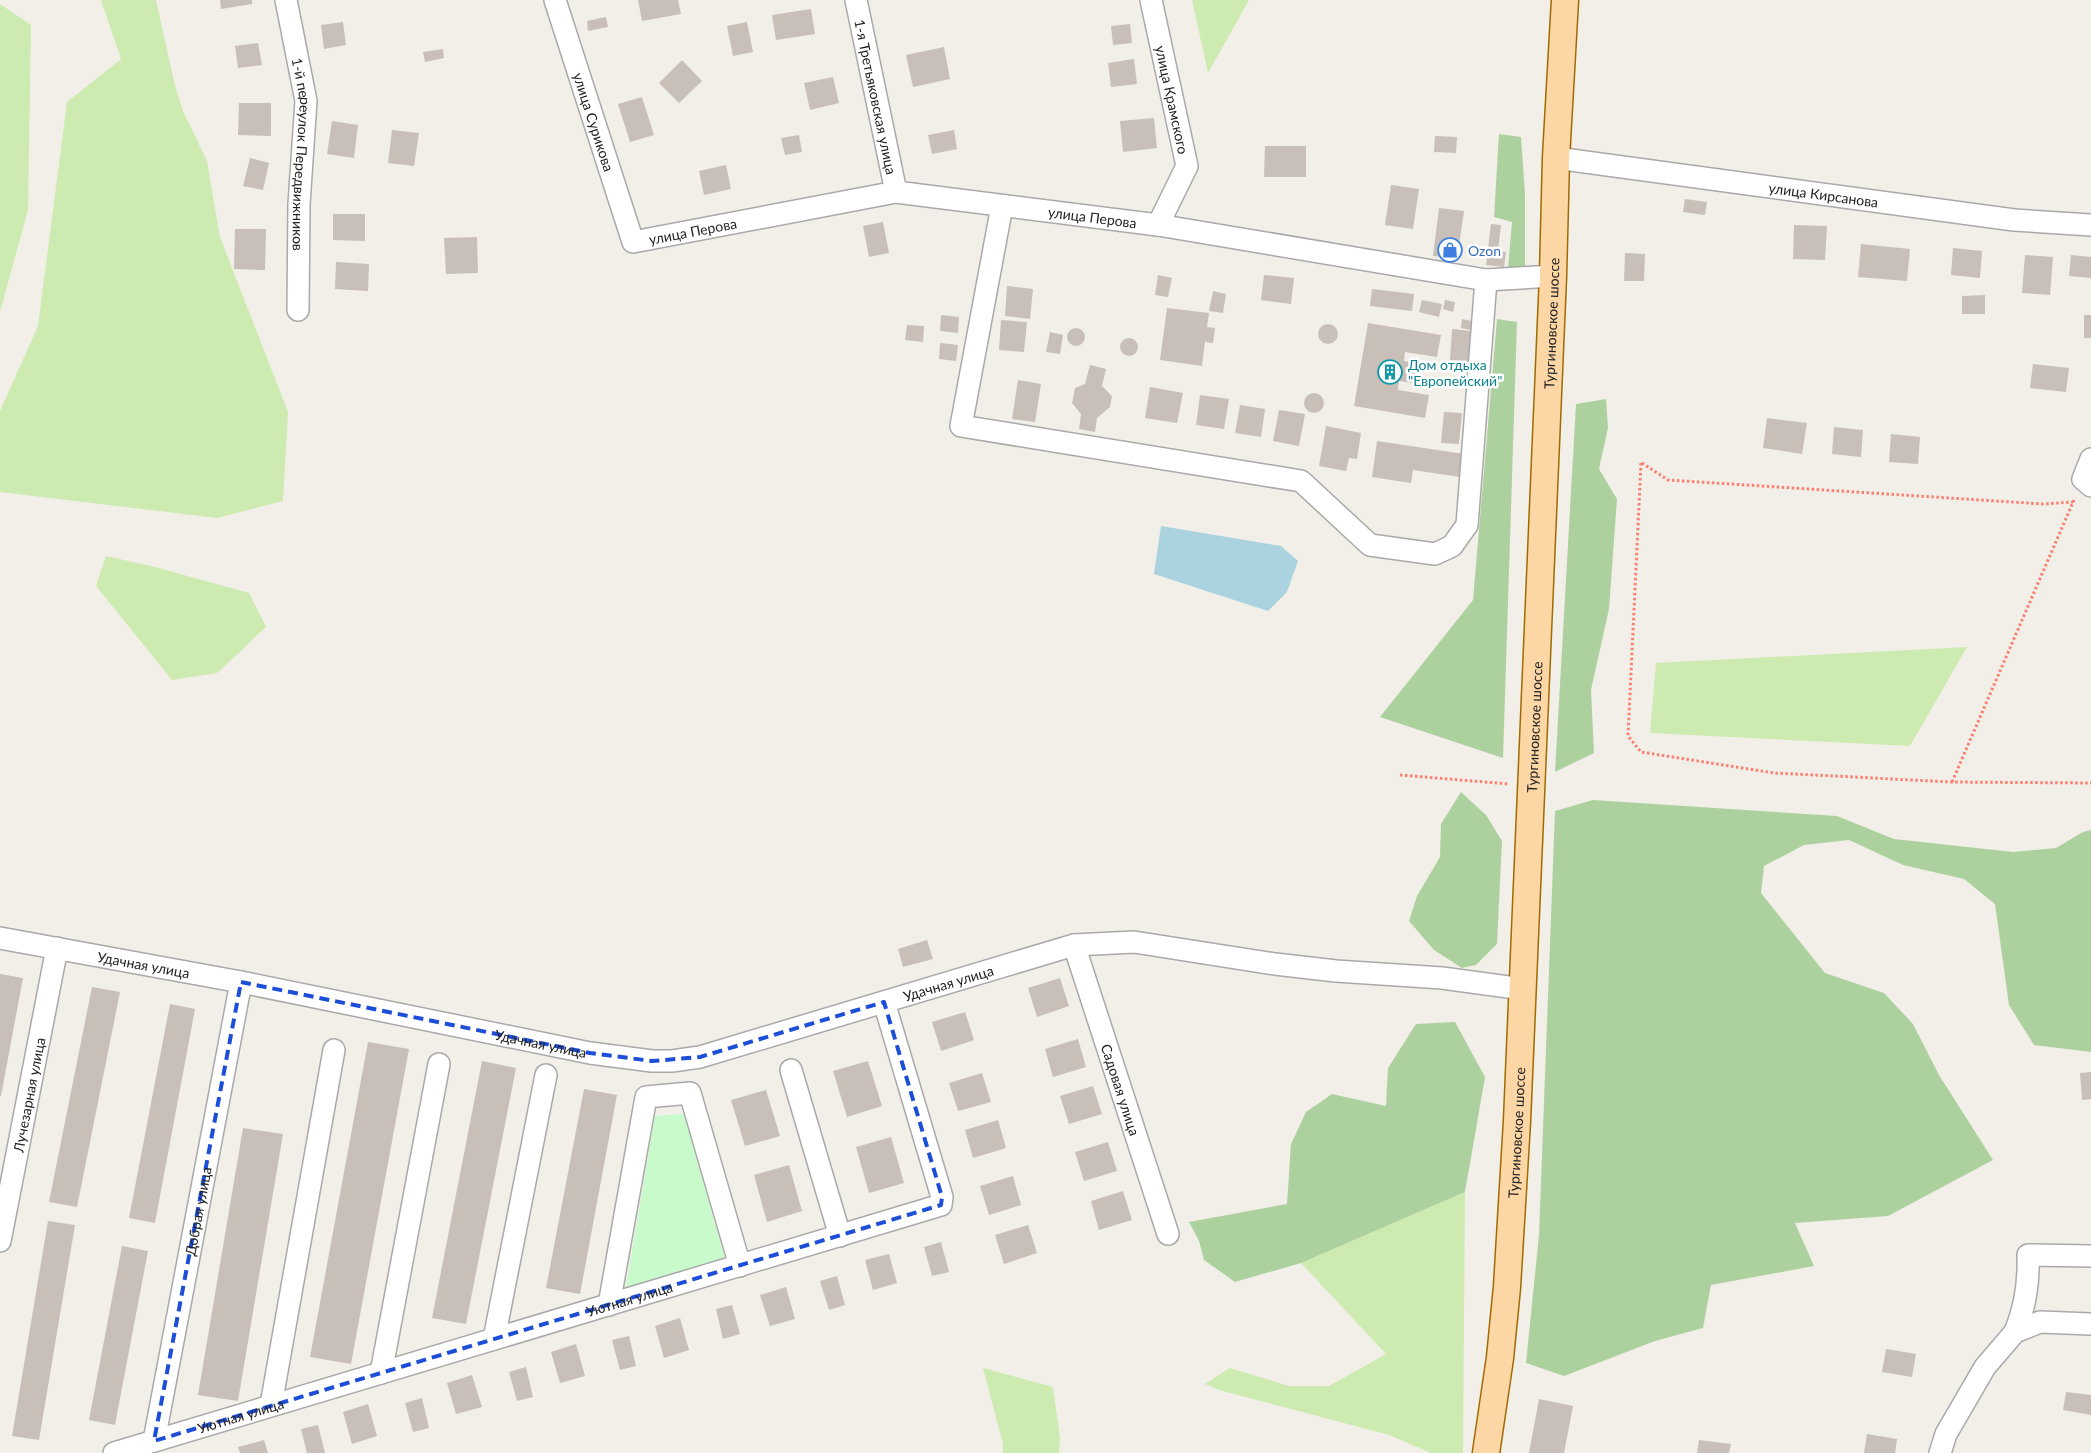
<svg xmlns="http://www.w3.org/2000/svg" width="2091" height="1453" viewBox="0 0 2091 1453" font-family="Lato,sans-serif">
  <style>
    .grass { fill: #cdebb0 }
    .forest { fill: #add19e }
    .park { fill: #c8facc }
    .water { fill: #aad3df }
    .building { fill: #c7bfb8 }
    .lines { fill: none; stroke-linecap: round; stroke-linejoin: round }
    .minor-casing { stroke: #a9a9a9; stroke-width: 24 }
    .major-casing { stroke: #a06b00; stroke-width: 29 }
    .path { stroke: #fa8072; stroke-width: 3; stroke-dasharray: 2.5 2.5; stroke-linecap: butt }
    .minor { stroke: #fff; stroke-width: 21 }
    .major { stroke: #fcd6a4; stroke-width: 26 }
    .marked { fill: none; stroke: #1d4ed8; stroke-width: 4; stroke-dasharray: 10 6; stroke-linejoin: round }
    .labels { text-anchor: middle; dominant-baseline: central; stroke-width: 5; stroke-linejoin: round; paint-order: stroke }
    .street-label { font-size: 14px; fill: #222; stroke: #fff }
    .shop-label { font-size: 14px; fill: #366cbe; stroke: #fff; text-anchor: start }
    .culture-label { font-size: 14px; fill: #0d838f; stroke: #fff; text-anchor: start }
  </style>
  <rect width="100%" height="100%" fill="#f2efe9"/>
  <!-- grass -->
  <path class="grass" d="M101,0H156L175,86L183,111L207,161L220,237L288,412L283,501L217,518L0,492V411L38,326L67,102L121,59Z
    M1192,0H1249L1208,73Z
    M0,4L31,25L28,210L0,312Z
    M106,556L155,567L249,593L266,627L217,673L172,680L96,586Z
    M1967,647L1910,746L1650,733L1656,663Z
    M1465,1192L1463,1453H1431L1389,1435L1219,1390L1205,1384L1230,1368L1289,1386H1329L1386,1354L1301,1263Z
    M983,1368L1053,1387L1060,1438L1059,1453H1003V1444Z"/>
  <!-- forest -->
  <path class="forest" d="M1499,134L1521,137L1525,194V270L1508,268L1512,222L1494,217Z
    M1497,319L1517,322L1503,758L1380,717L1473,600Z
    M1606,399L1608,428L1599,469L1617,499L1609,609L1591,690L1594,753L1555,772L1576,404Z
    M1461,792L1486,815L1502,841L1497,944L1476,965L1462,968L1434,950L1409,921L1417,896L1440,857L1441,824Z
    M1593,800L1837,816L1894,839L2013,852L2056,848L2083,832L2091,830V1052L2034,1045L2009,1005L1995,904L1964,879L1903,865L1849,840L1804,845L1764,866L1761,893L1825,973L1884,993L1913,1024L1939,1075L1993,1160L1888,1216L1795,1223L1814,1266L1711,1285L1703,1328L1655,1341L1564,1376L1526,1363L1539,1235L1555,811Z
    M1455,1022L1485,1077L1465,1192L1301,1263L1235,1282L1204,1260L1199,1241L1189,1222L1287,1204L1291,1144L1306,1112L1332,1094L1386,1106L1388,1068L1416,1024Z"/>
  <!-- park -->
  <path class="park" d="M684,1114L724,1256L718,1268L634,1290L626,1287L655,1116Z"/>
  <!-- water -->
  <path class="water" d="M1161,526L1281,546L1298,561L1287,592L1268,611L1154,574Z"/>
  <!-- building -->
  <path class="building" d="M220,0H252V4L221,9Z
    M638,0H678L681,14L642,21Z
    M811,9L815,34L776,40L772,15Z
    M606,17L608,27L588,31L587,21Z
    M343,22L346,45L324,49L321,25Z
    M747,22L753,52L733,56L727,26Z
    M1130,24L1132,43L1113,45L1111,26Z
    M258,43L262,65L238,68L235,46Z
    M944,47L950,79L913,87L906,55Z
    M443,49L444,58L425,62L423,52Z
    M1134,59L1137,84L1111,87L1108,63Z
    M682,60L702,81L679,103L659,83Z
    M833,77L839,103L810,110L804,83Z
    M642,97L654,135L630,142L618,104Z
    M239,103H271V136L238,135Z
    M1154,118L1157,148L1123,152L1120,121Z
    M332,121L358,125L354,158L327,154Z
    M392,130L419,133L414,166L388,163Z
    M954,130L957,149L932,154L928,135Z
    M799,135L802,152L785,155L781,138Z
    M1435,136L1457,137L1456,153L1434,152Z
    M1265,146H1306V177H1264Z
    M250,158L269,163L263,190L243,186Z
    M726,165L731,189L704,195L699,171Z
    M1391,185L1419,189L1413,229L1385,225Z
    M1685,199L1707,202L1705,215L1683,212Z
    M1439,208L1464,211L1457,259L1433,256Z
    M333,214H365V241L333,240Z
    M883,222L889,253L869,257L863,226Z
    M1491,224L1501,225L1498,251L1506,252L1504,267L1486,265Z
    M1794,225L1827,226L1825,260L1793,259Z
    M235,229H266L265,270L234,269Z
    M477,237L478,273L446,274L444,238Z
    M1861,244L1910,249L1907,281L1858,277Z
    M1953,248L1982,251L1980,278L1951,275Z
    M1625,253L1645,254L1644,281H1624Z
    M2025,255L2053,257L2050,295L2022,293Z
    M2071,255L2091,257V278L2069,276Z
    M336,262L369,264L368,291L335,289Z
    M1158,275L1172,278L1168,297L1155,295Z
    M1264,275L1294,278L1291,304L1261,300Z
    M1007,286L1033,289L1030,319L1005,316Z
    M1372,289L1414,294L1412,311L1370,306Z
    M1213,291L1226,294L1223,313L1209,311Z
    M1985,295V314H1962V296Z
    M1422,300L1442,304L1439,317L1419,312Z
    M1445,300L1455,302L1453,312L1443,309Z
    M1167,308L1209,313L1207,327L1215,328L1213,343L1205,342L1202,366L1160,360Z
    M941,315L959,317L958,333L940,331Z
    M2084,315H2091V338H2084Z
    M1462,319L1472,321L1471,330L1461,328Z
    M1001,320L1027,322L1024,352L999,350Z
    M1368,323L1441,335L1437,357L1405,352L1404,361L1422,364L1419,384L1399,381L1398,390L1429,395L1425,418L1354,406Z
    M1318 334a10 10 0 1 1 20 0a10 10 0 1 1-20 0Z
    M907,325L924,326L923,342L905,340Z
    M1067 337a9 9 0 1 1 18 0a9 9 0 1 1-18 0Z
    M1452,329L1471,331L1468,362L1450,360Z
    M1050,332L1063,335L1060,354L1046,352Z
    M1120 347a9 9 0 1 1 18 0a9 9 0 1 1-18 0Z
    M940,343L958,345L956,361L939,359Z
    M2033,364L2069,368L2066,392L2030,388Z
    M1090,365L1106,369L1102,386L1112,396L1110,407L1097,418L1095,432L1079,429L1081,414L1072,403L1075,388L1085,384Z
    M1018,380L1041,384L1035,422L1012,419Z
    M1150,387L1183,393L1177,423L1145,418Z
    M1304 403a10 10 0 1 1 20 0a10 10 0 1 1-20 0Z
    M1200,395L1229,399L1224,429L1196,425Z
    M1240,405L1265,409L1261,437L1235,433Z
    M1279,410L1305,414L1299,446L1273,441Z
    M1444,412L1462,413L1459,444L1441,443Z
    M1767,418L1807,423L1802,454L1763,448Z
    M1326,426L1361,433L1357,459L1349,458L1346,471L1319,466Z
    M1834,427L1863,430L1861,457L1832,454Z
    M1891,434L1920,437L1918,464L1889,462Z
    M1377,441L1464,454L1460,477L1413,470L1411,483L1372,477Z
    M927,940L933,959L903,967L898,949Z
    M0,974L23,978L1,1096H0Z
    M1060,978L1069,1006L1037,1017L1028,988Z
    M92,987L120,992L77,1207L49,1202Z
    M170,1004L195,1009L155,1223L129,1218Z
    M965,1012L974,1040L941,1051L932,1022Z
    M1078,1039L1086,1067L1053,1077L1045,1049Z
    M368,1042L409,1049L351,1364L310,1357Z
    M482,1061L516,1068L466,1324L432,1318Z
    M868,1061L882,1106L847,1117L833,1071Z
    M2091,1072V1099L2082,1100L2080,1073Z
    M982,1073L991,1102L958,1111L949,1083Z
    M1093,1086L1102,1114L1069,1124L1060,1096Z
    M584,1089L617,1095L580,1294L546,1288Z
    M766,1090L780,1136L745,1146L731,1100Z
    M998,1120L1006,1148L973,1158L965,1130Z
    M243,1128L283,1134L238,1401L198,1395Z
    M891,1137L904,1183L869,1193L856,1147Z
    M1108,1142L1117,1171L1084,1181L1075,1152Z
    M789,1165L802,1211L767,1222L754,1175Z
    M1013,1176L1021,1205L989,1215L980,1186Z
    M1123,1191L1132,1220L1099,1230L1091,1201Z
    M48,1221L75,1225L39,1440L12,1436Z
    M1028,1225L1037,1253L1004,1264L995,1235Z
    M941,1242L949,1272L932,1276L924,1247Z
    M122,1246L148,1251L115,1425L89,1420Z
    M889,1254L897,1283L873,1290L865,1260Z
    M837,1276L845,1305L829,1310L820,1281Z
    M786,1287L795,1319L770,1326L760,1295Z
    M732,1305L740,1334L723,1339L716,1309Z
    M680,1318L689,1350L664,1358L655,1326Z
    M629,1336L636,1366L620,1370L612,1340Z
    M576,1344L585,1376L560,1383L551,1352Z
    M1886,1349L1916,1354L1912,1377L1882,1372Z
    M526,1367L533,1397L517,1401L509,1372Z
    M472,1375L482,1407L456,1414L447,1383Z
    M2066,1392L2091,1395V1415L2063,1410Z
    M422,1398L429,1428L413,1432L405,1403Z
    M1539,1399L1573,1406L1564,1453H1529Z
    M368,1404L377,1436L352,1444L343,1412Z
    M318,1425L325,1453H307L301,1429Z
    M1867,1434L1897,1439L1895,1453H1864Z
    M264,1440L268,1453H240L238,1447Z
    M1699,1440L1731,1444L1729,1453H1697Z"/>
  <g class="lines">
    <!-- minor casing -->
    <g class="minor-casing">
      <g id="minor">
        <path id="s1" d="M286,0L306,101L299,204L298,310"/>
        <path id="s2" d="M555,0L633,242L896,192L1158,225L1486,280L1553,276"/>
        <path id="s3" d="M856,0L896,192"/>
        <path id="s4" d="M1151,0L1187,166L1158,225"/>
        <path id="s5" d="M1556,158L2014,220L2091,225"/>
        <path d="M1002,206L961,426L1301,481L1370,545L1435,554L1452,546L1467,525L1486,280"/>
        <path d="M2091,459L2083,479L2091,486"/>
        <path id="s6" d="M0,938L241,982L590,1053L652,1061H672L700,1057L1074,945L1134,942L1275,964L1336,971L1442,978L1523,989"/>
        <path id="s7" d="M1074,945L1168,1234"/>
        <path d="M791,1070L840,1236"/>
        <path id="s8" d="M0,1241L57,948"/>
        <path d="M609,1305L646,1097L690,1093L740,1266"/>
        <path d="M2015,1332C2025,1308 2029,1281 2028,1255L2091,1256"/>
        <path d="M494,1339L546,1075"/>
        <path d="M381,1373L439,1064"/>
        <path d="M271,1405L334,1050"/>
        <path id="s9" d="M154,1441L241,982"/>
        <path id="s10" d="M114,1453L941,1205L942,1197L884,1002"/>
        <path d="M1940,1453L1946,1434L1985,1367L2015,1332L2040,1322L2091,1324"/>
      </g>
    </g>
    <!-- major casing -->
    <g class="major-casing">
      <g id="major">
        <path id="s11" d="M1486,1453L1500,1358L1507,1287L1517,1121L1553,276L1556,158L1565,0"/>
      </g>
    </g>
    <!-- path -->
    <path class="path" d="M1641,463L1628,736L1641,752L1774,773L1952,782L2091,783
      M1642,463L1668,480L2043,504L2073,502
      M1400,775L1509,784
      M1952,782L2074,500"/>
    <!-- minor -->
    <use href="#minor" class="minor"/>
    <!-- major -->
    <use href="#major" class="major"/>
  </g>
  <!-- marked area -->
  <path class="marked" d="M241,982L590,1053L652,1061L700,1057L884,1002L942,1197L941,1205L154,1441Z"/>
  <!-- icons -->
  <defs>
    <g id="shop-ring" transform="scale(1.25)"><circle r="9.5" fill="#fff" stroke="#3f7fe0" stroke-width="1.5"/><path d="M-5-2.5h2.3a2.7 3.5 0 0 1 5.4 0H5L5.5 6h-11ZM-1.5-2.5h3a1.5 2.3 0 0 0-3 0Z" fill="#3f7fe0"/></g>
    <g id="building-ring" transform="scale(1.25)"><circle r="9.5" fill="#fff" stroke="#0f9aa8" stroke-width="1.5"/><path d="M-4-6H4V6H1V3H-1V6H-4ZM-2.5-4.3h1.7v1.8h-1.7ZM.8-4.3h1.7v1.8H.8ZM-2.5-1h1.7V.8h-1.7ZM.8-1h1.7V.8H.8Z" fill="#0f9aa8"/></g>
  </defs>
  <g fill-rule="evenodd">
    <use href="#shop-ring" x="1450" y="250"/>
    <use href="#building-ring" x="1390" y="372"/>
  </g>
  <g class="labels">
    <!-- street labels -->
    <g class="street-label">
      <text stroke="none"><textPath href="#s3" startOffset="99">1-я Третьяковская улица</textPath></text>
      <text stroke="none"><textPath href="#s4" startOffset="102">улица Крамского</textPath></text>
      <text stroke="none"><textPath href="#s2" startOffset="128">улица Сурикова</textPath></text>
      <text stroke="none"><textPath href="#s1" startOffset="156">1-й переулок Передвижников</textPath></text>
      <text stroke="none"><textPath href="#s5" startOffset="270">улица Кирсанова</textPath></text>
      <text stroke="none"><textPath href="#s2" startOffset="720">улица Перова</textPath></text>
      <text stroke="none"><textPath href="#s2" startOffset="315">улица Перова</textPath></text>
      <text stroke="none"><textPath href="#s11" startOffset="1132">Тургиновское шоссе</textPath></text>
      <text stroke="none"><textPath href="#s11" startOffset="728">Тургиновское шоссе</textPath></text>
      <text stroke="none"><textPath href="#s6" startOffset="146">Удачная улица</textPath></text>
      <text stroke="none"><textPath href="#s6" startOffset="971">Удачная улица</textPath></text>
      <text stroke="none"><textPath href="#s6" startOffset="551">Удачная улица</textPath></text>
      <text stroke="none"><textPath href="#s7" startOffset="152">Садовая улица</textPath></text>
      <text stroke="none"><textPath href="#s8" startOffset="149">Лучезарная улица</textPath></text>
      <text stroke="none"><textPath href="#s11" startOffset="322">Тургиновское шоссе</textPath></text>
      <text stroke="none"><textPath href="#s9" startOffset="234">Добрая улица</textPath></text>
      <text stroke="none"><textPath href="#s10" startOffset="538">Уютная улица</textPath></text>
      <text stroke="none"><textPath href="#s10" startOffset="132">Уютная улица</textPath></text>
    </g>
    <!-- shop labels -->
    <g class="shop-label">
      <text x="1468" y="250">Ozon</text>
    </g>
    <!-- culture labels -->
    <g class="culture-label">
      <text x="1408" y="364">Дом отдыха<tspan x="1408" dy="16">"Европейский"</tspan></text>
    </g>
  </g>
</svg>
